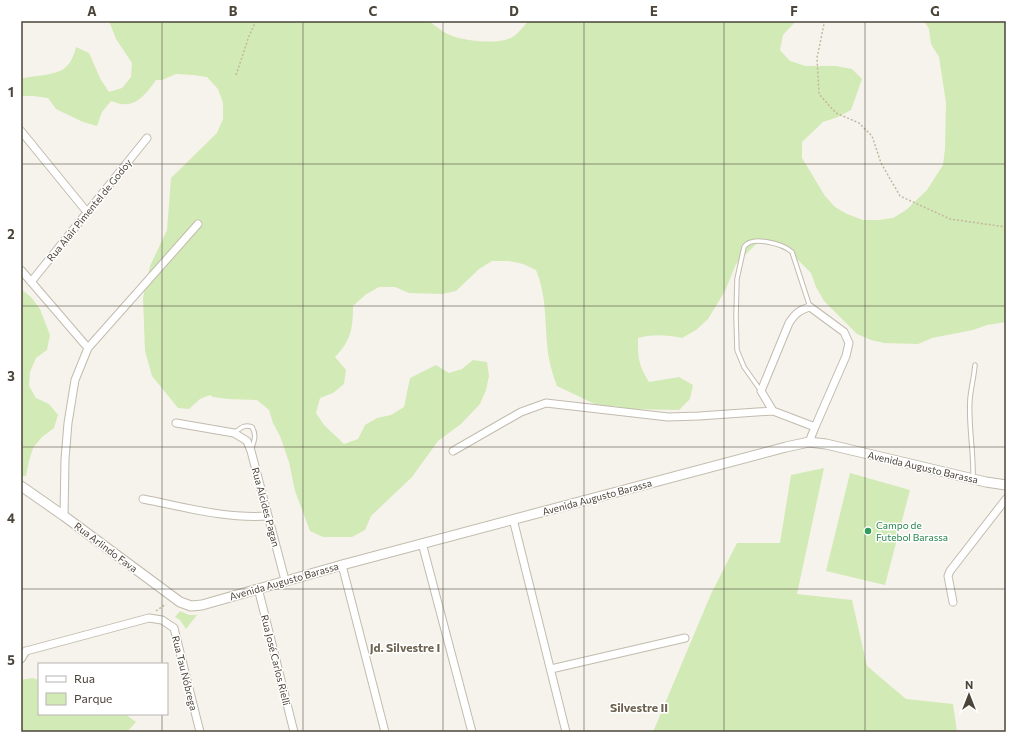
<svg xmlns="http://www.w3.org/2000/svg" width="1027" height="753" viewBox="0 0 1027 753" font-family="Commissioner,sans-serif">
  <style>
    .green { fill: #d2eab5 }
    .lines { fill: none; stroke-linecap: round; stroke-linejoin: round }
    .service-casing { stroke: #c2bbae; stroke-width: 5.5 }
    .minor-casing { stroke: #c2bbae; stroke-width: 9 }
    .tertiary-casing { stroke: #c2bbae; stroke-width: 11 }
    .path { stroke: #c4b79f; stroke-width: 1.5; stroke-dasharray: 2 2; stroke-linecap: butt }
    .service { stroke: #fff; stroke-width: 3.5 }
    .minor { stroke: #fff; stroke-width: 7 }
    .tertiary { stroke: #fff; stroke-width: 9 }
    .grid { fill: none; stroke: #4b4439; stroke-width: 1; stroke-opacity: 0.55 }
    .leisure-dot { fill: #2e9e5b; stroke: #fff; stroke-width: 1.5 }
    .labels { text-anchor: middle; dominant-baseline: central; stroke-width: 3; stroke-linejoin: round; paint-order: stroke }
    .street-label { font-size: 10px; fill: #4b4439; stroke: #fff }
    .leisure-label { font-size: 10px; fill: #27864d; stroke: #fff; text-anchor: start }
    .quarter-label { font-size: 12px; font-weight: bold; fill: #6e6250; stroke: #fff }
    .neatline { fill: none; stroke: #4b4439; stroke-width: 1.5 }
    .grid-label { font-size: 13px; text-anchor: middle; font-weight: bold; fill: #4b4439 }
  </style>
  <rect width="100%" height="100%" fill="#f6f3ec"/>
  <!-- green -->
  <path class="green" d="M109,21H429C436,26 442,32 450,35C464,41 493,44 508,39C516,37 523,27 528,21H796L783,35L780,50L790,61L806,66H836L852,69L862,79L851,110L838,117L823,122L802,142V158L825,196L835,207L847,214L863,220H878L893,218L906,210L927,190L943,165L945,149L946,103L939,57L931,44L929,29L924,21H1006V322L987,325L973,330L932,338L918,344L884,343L871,340L857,334L824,301L816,287L811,273L789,251L775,242H758L736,264L725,291L708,319L696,330L682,338C667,335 654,334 638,338C638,358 638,364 649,382L679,377L693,385L690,399L679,410L629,409L615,406H599L557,386C552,373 548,358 547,344C545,318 546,294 536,270L523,264L509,261H492L479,269L456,291L442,294L409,293L395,287H379L365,295L353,306C353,328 351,341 335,357L346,370L344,384L333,393L320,398L316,413L324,425L344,444L358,439L365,425L377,418L391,415L404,407L410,378L436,365L449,373L462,369L473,360L487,362L489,376L486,390L480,404L461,424L438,441L412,477L371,516L365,530L352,537H323L310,531L295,491L289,462L280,436L273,423L269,410L257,400L228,399L213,397L210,395L200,399L189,409L178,408L152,376L145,351L143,298L150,266L167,230L171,178L217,133L223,119V103L218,89L207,77L193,75L176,74L162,80H156C149,90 138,106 123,104C119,104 115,102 111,101L102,112L97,126L83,122L56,109L48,98L33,96H21V79C26,77 31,77 37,76C60,73 70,71 76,47L89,53L101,80L109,92L122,88L131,77L132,63L116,39Z
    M21,289L31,297L40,309L50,335L47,350L36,358L30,372L29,386L36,398L49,404L58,415L54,428L42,437L33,448L29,461L26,476H21Z
    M824,468L797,594L852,600L867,666L906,699L953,704L957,732H653L711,594L737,543H780L791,475Z
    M850,473L910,490L885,585L826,571Z
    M180,611L189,615H197L186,629L180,620L175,617Z
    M32,678L39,680V714H125L136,722L127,732H21V680Z"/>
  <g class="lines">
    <!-- service casing -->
    <g class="service-casing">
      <path id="service" d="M761,391L744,367L737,350L736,317L737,279L744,247C752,235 783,244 792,252L810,307
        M234,433C241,428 244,424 252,427C257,435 254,442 251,450
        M973,478C974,452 968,425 970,399C971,388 974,377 975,365"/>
    </g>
    <!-- minor casing -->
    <g class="minor-casing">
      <path id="minor" d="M21,131L87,212
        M21,270L88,348
        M31,282L147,138
        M773,411L761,391L789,323C795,314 799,310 810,307L844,332L849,343L846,356L815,427
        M176,423L234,433L247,441L251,451L285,580
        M453,451L521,412L546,403L668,417L699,416L773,411L815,427L809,442
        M143,499C184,507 226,519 268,516
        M64,516L65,459L68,423L75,380L88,348L198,224
        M513,519L566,732
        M422,543L472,732
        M342,565L385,732
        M258,588L294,732
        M953,602L948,576L950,571L1006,499
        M26,651L149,618L162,620L174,628L200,732
        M21,659L26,651
        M551,669L685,638"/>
    </g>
    <!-- tertiary casing -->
    <g class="tertiary-casing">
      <path id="tertiary" d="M21,486L64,516L180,602L191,606L202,605L342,565L786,447L809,442L826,444L986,482L1006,485"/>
    </g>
    <!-- path -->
    <path class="path" d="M822,21L824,24L817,58L819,94L836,113L859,123L872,136L881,163L900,196L950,219L1006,227
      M236,75L249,36L256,21
      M156,611L166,604"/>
    <!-- service -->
    <use href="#service" class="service"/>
    <!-- minor -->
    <use href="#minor" class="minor"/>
    <!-- tertiary -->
    <use href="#tertiary" class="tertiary"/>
  </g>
  <!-- grid -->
  <path class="grid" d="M162,21V664M303,21V732M443,21V732M584,21V732M724,21V732M865,21V732M21,164H1006M21,306H1006M21,447H1006M21,589H1006M162,714V732"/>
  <!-- markers -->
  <circle class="leisure-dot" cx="868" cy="531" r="4"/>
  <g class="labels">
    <!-- street labels -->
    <g class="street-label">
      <text transform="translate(89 210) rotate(-51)">Rua Alair Pimentel de Godoy</text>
      <text transform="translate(923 467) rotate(13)">Avenida Augusto Barassa</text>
      <text transform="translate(597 497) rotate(-15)">Avenida Augusto Barassa</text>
      <text transform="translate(266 507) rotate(75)">Rua Alcides Pagan</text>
      <text transform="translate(106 547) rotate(37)">Rua Arlindo Fava</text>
      <text transform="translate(284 581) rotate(-16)">Avenida Augusto Barassa</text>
      <text transform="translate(276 660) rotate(76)">Rua José Carlos Rielli</text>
      <text transform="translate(185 673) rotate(76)">Rua Tau Nóbrega</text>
    </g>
    <!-- leisure labels -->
    <g class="leisure-label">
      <text x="876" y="525">Campo de<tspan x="876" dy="12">Futebol Barassa</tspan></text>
    </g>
    <!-- quarter labels -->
    <g class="quarter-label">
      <text x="405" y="647">Jd. Silvestre I</text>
      <text x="639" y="707">Silvestre II</text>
    </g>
  </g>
  <!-- border -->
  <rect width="1027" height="753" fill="none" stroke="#ffffff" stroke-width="44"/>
  <!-- legend -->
  <rect x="38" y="663" width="130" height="52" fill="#ffffff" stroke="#b7b4b0"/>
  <rect x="46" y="676" width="20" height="6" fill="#ffffff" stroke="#b7b4b0"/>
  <text x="74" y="683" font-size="12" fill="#4b4439">Rua</text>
  <rect x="46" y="693" width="20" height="12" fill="#d2eab5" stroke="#b7b4b0"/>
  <text x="74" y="703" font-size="12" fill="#4b4439">Parque</text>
  <!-- north arrow -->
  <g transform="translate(969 695)" stroke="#ffffff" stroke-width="3" paint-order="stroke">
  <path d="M0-3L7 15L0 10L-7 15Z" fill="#4b4439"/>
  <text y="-6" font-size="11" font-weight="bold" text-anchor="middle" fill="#4b4439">N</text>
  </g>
  <rect x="22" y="22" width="983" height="709" class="neatline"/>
  <g class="grid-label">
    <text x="92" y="16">A</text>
    <text x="233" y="16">B</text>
    <text x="373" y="16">C</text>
    <text x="514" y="16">D</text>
    <text x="654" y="16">E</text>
    <text x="794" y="16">F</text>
    <text x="935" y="16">G</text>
    <text x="11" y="97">1</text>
    <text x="11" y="239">2</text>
    <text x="11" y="381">3</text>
    <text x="11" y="523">4</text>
    <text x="11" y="665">5</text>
  </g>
</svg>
